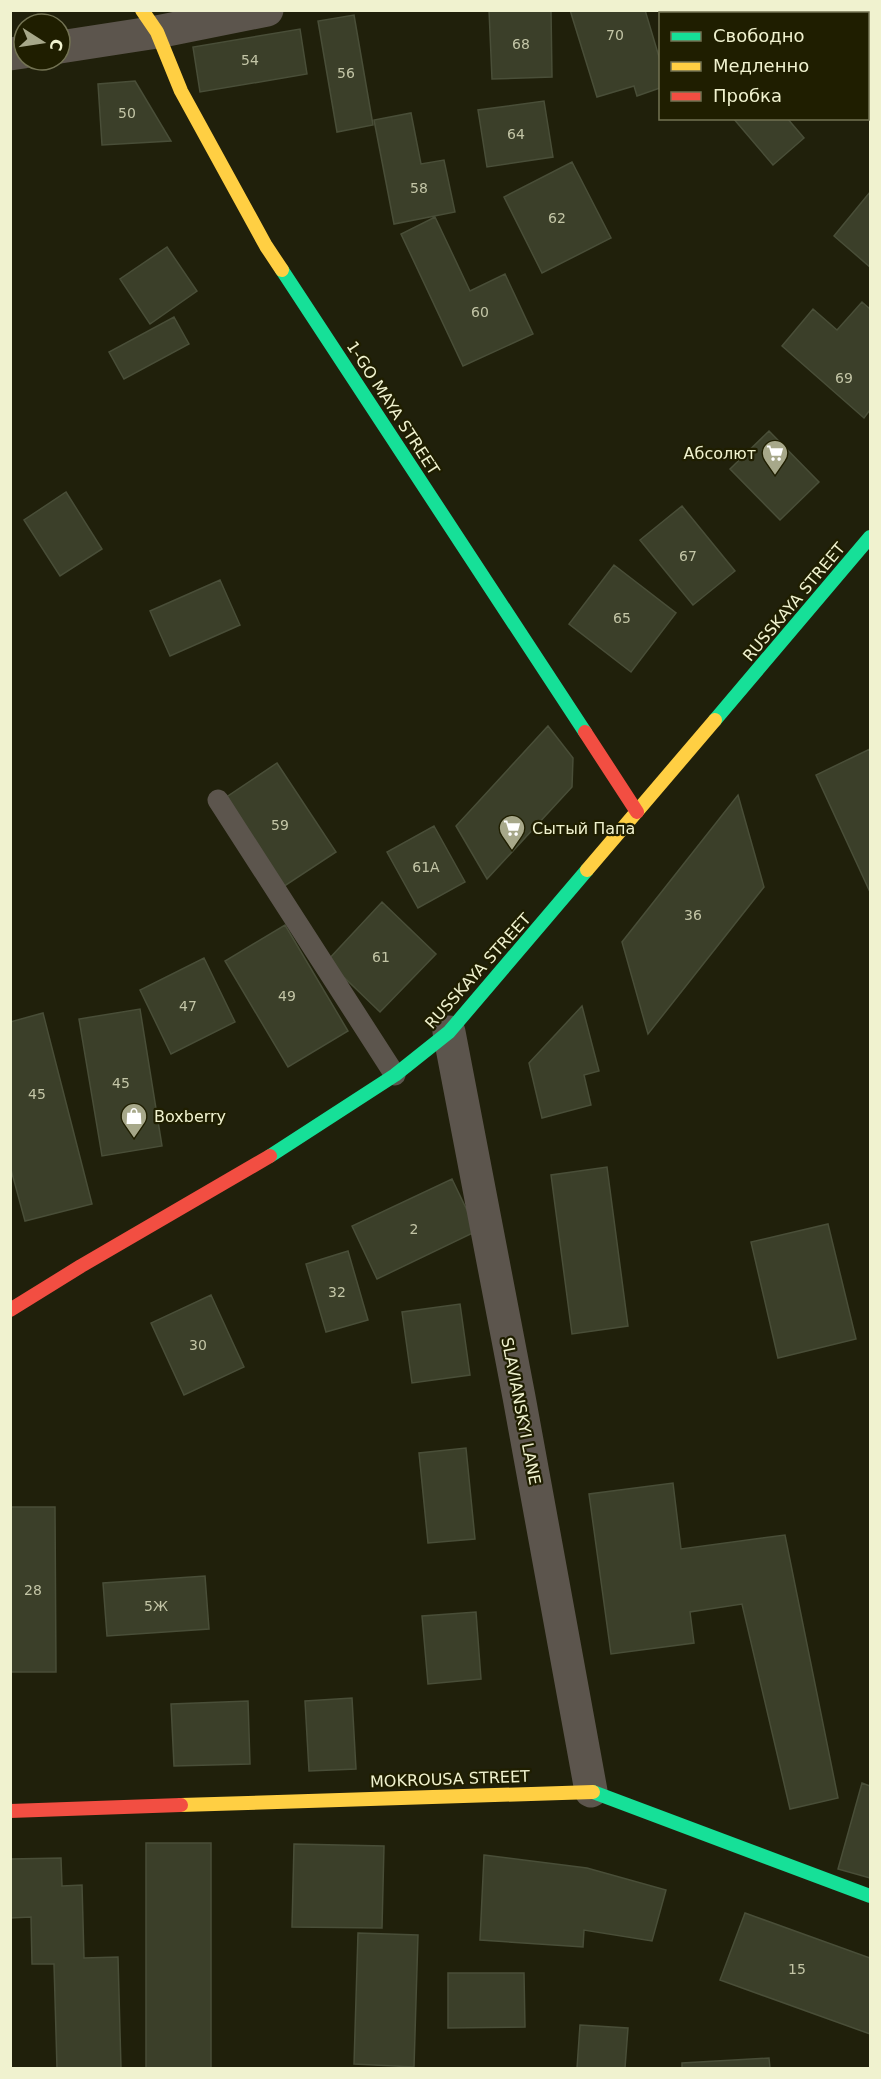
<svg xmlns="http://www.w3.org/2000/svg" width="881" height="2079" viewBox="0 0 881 2079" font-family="'DejaVu Sans',sans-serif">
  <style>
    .building { fill: #3b3f29; stroke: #494e38; stroke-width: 1.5 }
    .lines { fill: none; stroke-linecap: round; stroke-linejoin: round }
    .lane { stroke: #5c554d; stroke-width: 21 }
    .street { stroke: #5c554d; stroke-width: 33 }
    .fast { stroke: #16e098; stroke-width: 14 }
    .slow { stroke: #ffcf43; stroke-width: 14 }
    .jam { stroke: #f24e42; stroke-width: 14 }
    .labels { text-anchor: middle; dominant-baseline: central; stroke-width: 4.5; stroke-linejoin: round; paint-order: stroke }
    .number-label { font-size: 14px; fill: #c3c5a6 }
    .street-label { font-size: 16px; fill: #f0f2cf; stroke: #1f1e00 }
    .poi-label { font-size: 16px; fill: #f0f2cf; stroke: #1f1e00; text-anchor: start }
  </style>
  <rect width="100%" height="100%" fill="#20200b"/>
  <!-- building -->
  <path class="building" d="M489,10H551L552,77L492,79Z
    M570,10H645L660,60V88L637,96L634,86L597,97Z
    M354,15L373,125L337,132L318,21Z
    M300,29L307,74L200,92L193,47Z
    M135,81L171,141L102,145L98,84Z
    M544,101L553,157L487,167L478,110Z
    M411,113L421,164L444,160L455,212L394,224L374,120Z
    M733,118H787L804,138L773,165Z
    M572,162L611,238L542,273L504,197Z
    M870,192V267L834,236Z
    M435,217L470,291L505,274L533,334L463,366L401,234Z
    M167,247L197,291L150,324L120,279Z
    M862,302L870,309V410L864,418L782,346L813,309L837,330Z
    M174,317L189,344L124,379L109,352Z
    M769,431L819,482L780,520L730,469Z
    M66,492L102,549L60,576L24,520Z
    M682,506L735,571L693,605L640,540Z
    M614,565L676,613L631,672L569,624Z
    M220,580L240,625L170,656L150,611Z
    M548,726L573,758L572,787L487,879L456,826Z
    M870,749V892L816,775Z
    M277,763L336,852L283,887L225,798Z
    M738,795L764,887L648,1034L622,942Z
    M434,826L465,882L418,908L387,852Z
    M382,902L436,954L380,1012L327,961Z
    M285,925L348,1031L288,1067L225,961Z
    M204,958L235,1022L171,1054L140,990Z
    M582,1006L599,1071L584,1075L591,1105L542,1118L529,1063Z
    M140,1009L162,1146L102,1156L79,1019Z
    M43,1013L92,1204L25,1221L10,1166V1022Z
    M607,1167L628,1326L572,1334L551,1175Z
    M452,1179L477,1231L377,1279L352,1226Z
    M828,1224L856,1339L778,1358L751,1242Z
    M348,1251L368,1320L326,1332L306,1264Z
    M211,1295L244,1367L184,1395L151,1323Z
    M460,1304L470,1375L412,1383L402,1312Z
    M466,1448L475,1539L428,1543L419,1453Z
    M673,1483L681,1549L785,1535L838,1798L790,1809L742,1604L690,1612L694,1643L611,1654L589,1494Z
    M10,1507H55L56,1672H10Z
    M205,1576L209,1629L107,1636L103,1583Z
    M476,1612L481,1679L428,1684L422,1616Z
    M352,1698L356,1769L309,1771L305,1701Z
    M248,1701L250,1764L174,1766L171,1704Z
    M862,1783L870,1786V1878L838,1869Z
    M146,1843H211V2068H146Z
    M294,1844L384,1846L382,1928L292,1927Z
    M484,1855L587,1868L666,1890L652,1941L584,1930L583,1947L480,1940Z
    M61,1858L62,1886L82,1885L84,1958L118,1957L121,2068H57L54,1964H32L31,1917L10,1918V1859Z
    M745,1913L870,1958V2034L720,1980Z
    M358,1933L418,1935L414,2067L354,2064Z
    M448,1973H524L525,2027L448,2028Z
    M580,2025L628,2028L625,2068H577Z
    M769,2058L770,2068H682V2063Z"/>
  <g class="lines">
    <!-- lane -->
    <path class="lane" d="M218,800L395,1075"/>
    <!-- street -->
    <path class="street" d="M60,47L157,32L267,10
      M10,54L24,52
      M449,1032L519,1397L591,1791"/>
    <!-- fast -->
    <path class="fast" d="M282,270L585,732
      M715,720L870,537
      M270,1156L395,1075L449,1032L587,870
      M593,1792L870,1896"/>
    <!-- slow -->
    <path class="slow" d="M142,10L157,32L181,91L266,246L282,270
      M587,870L715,720
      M181,1805L593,1792"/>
    <!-- jam -->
    <path class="jam" d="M585,732L637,812
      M10,1310L81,1266L270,1156
      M10,1811L181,1805"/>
  </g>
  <!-- icons -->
  <defs>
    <g id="supermarket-pin" transform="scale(1.35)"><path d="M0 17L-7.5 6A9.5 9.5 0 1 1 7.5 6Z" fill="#a7a88a" stroke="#1f1e00"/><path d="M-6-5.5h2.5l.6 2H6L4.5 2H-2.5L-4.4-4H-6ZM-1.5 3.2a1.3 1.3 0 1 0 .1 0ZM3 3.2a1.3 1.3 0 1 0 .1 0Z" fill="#fff"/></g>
    <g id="shop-pin" transform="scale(1.35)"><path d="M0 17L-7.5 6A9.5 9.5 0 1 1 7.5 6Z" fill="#a7a88a" stroke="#1f1e00"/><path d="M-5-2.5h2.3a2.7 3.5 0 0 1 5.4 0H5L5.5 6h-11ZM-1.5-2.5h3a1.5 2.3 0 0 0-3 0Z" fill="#fff"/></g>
  </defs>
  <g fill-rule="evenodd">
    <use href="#supermarket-pin" x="775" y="453"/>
    <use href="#supermarket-pin" x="512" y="828"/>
    <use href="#shop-pin" x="134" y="1116"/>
  </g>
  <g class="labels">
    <!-- number labels -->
    <g class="number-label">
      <text x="615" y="35">70</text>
      <text x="521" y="44">68</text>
      <text x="250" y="60">54</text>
      <text x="346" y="73">56</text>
      <text x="127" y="113">50</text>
      <text x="516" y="134">64</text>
      <text x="419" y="188">58</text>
      <text x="557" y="218">62</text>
      <text x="480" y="312">60</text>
      <text x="844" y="378">69</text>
      <text x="688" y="556">67</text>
      <text x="622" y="618">65</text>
      <text x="280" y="825">59</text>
      <text x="426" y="867">61А</text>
      <text x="693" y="915">36</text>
      <text x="381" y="957">61</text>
      <text x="287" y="996">49</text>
      <text x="188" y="1006">47</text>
      <text x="121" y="1083">45</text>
      <text x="37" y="1094">45</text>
      <text x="414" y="1229">2</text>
      <text x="337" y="1292">32</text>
      <text x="198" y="1345">30</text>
      <text x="33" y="1590">28</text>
      <text x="156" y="1606">5Ж</text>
      <text x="797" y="1969">15</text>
    </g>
    <!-- street labels -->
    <g class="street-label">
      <text transform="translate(393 408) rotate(57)">1-GO MAYA STREET</text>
      <text transform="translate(794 602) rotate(-50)">RUSSKAYA STREET</text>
      <text transform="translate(478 971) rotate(-48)">RUSSKAYA STREET</text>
      <text transform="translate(521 1411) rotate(79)">SLAVIANSKYI LANE</text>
      <text transform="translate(450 1779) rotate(-2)">MOKROUSA STREET</text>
    </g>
    <!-- poi labels -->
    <g class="poi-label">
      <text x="756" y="453" text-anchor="end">Абсолют</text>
      <text x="532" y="828">Сытый Папа</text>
      <text x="154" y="1116">Boxberry</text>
    </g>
  </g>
  <!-- border -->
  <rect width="881" height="2079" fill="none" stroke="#f0f2cf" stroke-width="24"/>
  <!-- legend -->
  <rect x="659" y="12" width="210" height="108" fill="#1f1e00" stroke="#737353" stroke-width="1.5"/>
  <rect x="671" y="32" width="30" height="9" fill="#16e098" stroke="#737353" stroke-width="1.5"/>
  <text x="713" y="42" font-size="18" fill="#f0f2cf">Свободно</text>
  <rect x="671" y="62" width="30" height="9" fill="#ffcf43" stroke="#737353" stroke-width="1.5"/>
  <text x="713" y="72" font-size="18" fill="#f0f2cf">Медленно</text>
  <rect x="671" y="92" width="30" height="9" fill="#f24e42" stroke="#737353" stroke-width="1.5"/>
  <text x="713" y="102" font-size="18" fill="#f0f2cf">Пробка</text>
  <!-- north arrow -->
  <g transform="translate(42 42) rotate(102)"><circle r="28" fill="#1f1e00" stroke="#737353" stroke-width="1.5"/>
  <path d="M0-4.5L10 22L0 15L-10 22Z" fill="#a7a88a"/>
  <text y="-9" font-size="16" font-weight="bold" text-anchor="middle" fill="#f0f2cf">С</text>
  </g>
</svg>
